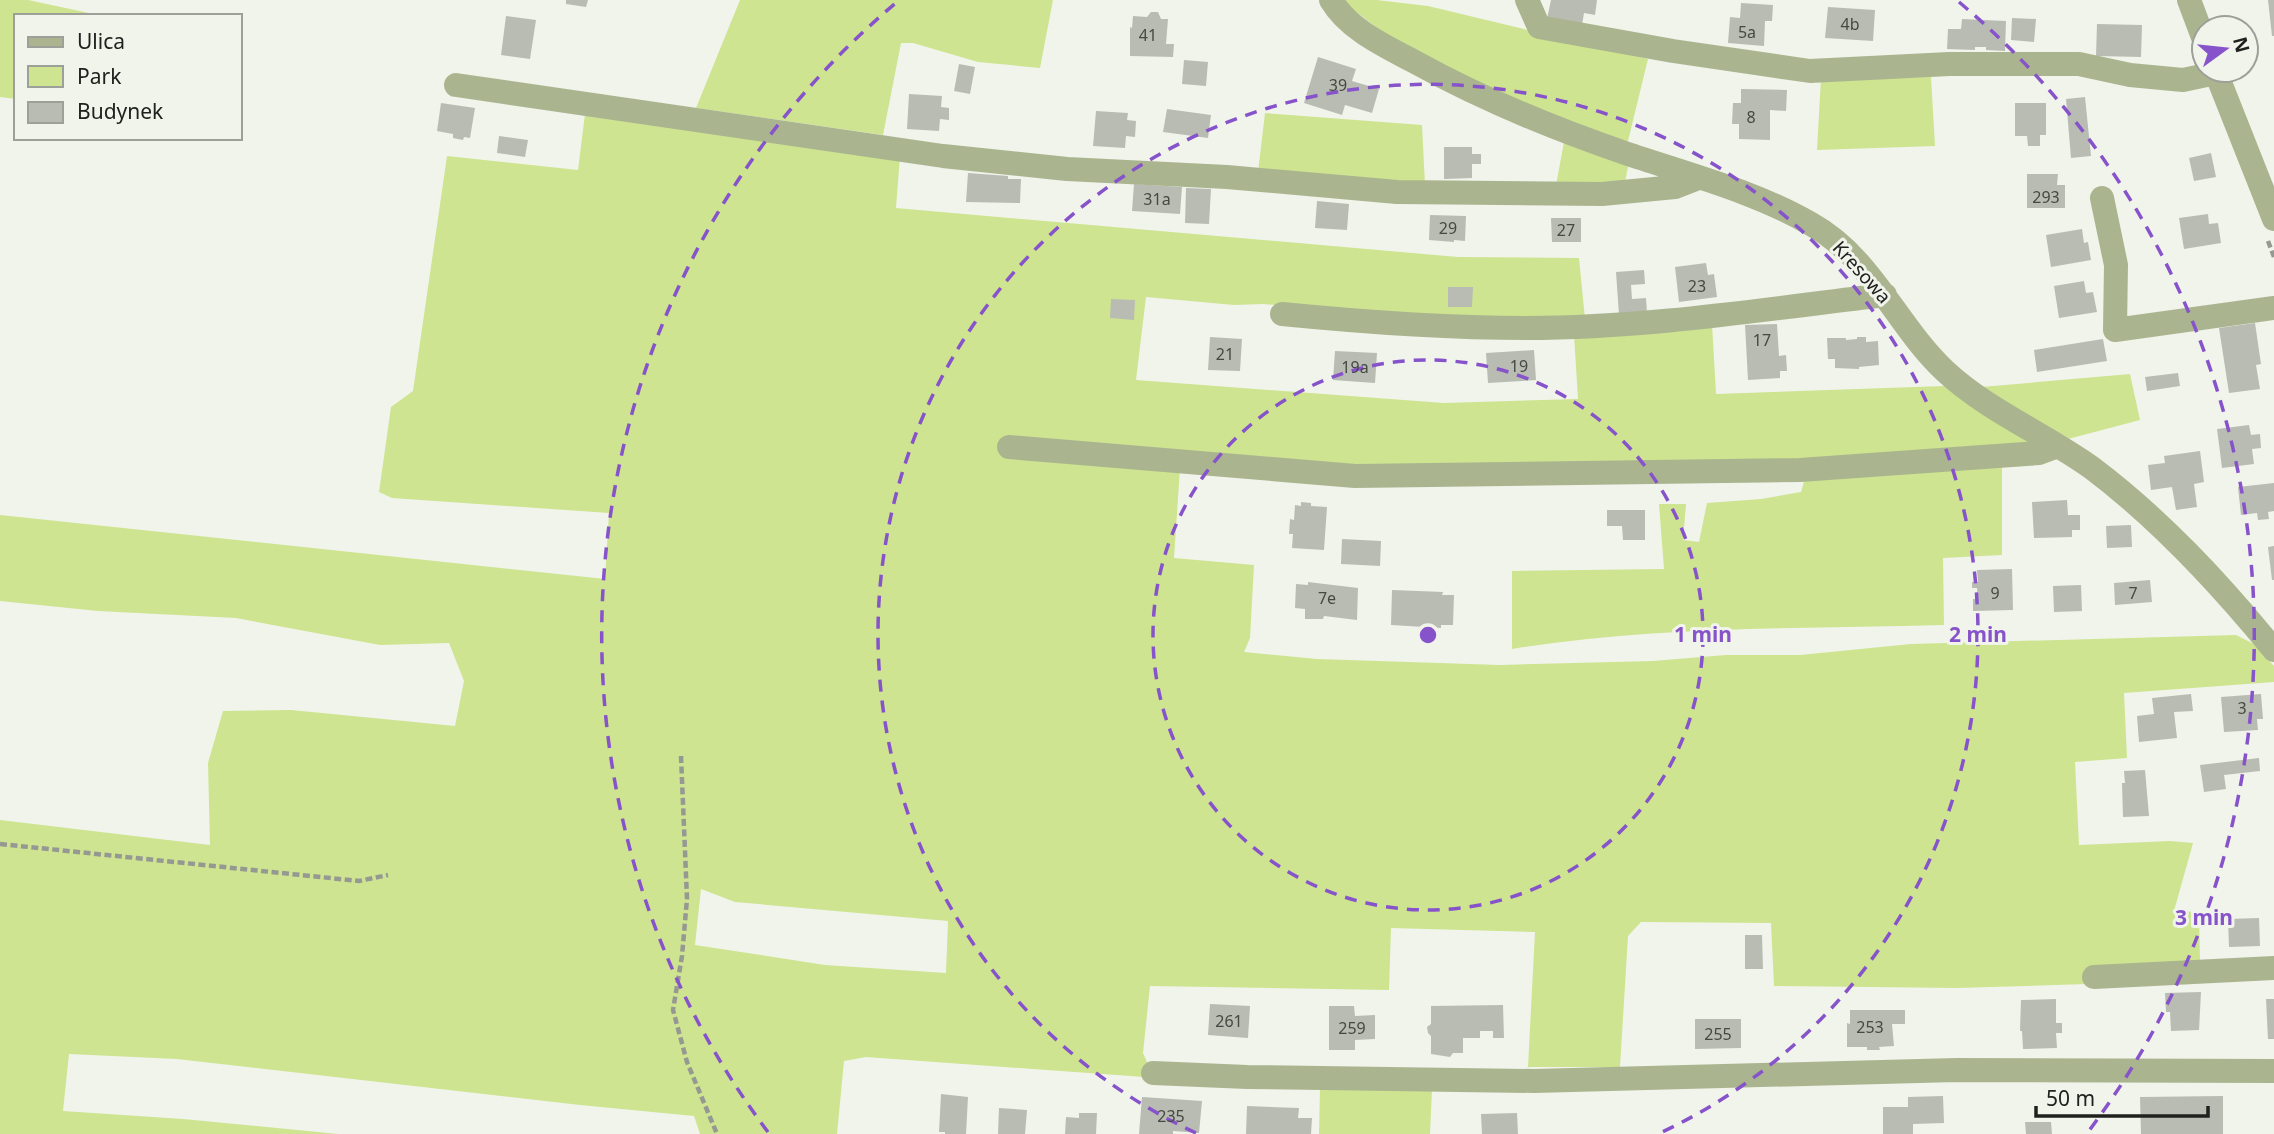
<svg xmlns="http://www.w3.org/2000/svg" width="2274" height="1134" viewBox="0 0 2274 1134" font-family="'Noto Sans',sans-serif">
  <style>
    .green { fill: #cee490; fill-rule: evenodd }
    .building { fill: #b9bcb3 }
    .lines { fill: none; stroke-linecap: round; stroke-linejoin: round }
    .path { stroke: #969892; stroke-width: 4.5; stroke-dasharray: 7 3.5; stroke-linecap: butt }
    .minor { stroke: #aab590; stroke-width: 24 }
    .ring { fill: none; stroke: #8753cb; stroke-width: 3.5; stroke-dasharray: 12 9 }
    .labels { text-anchor: middle; dominant-baseline: central; stroke-width: 6; stroke-linejoin: round; paint-order: stroke }
    .number-label { font-size: 16px; fill: #464843 }
    .street-label { font-size: 19px; fill: #20211e; stroke: #f1f4eb }
    .centre { fill: #8753cb; stroke: #f1f4eb; stroke-width: 3.5 }
    .ring-label { font-size: 21px; text-anchor: middle; font-weight: bold; fill: #8753cb; stroke: #f1f4eb; stroke-width: 6; stroke-linejoin: round; paint-order: stroke }
  </style>
  <rect width="100%" height="100%" fill="#f1f4eb"/>
  <!-- green -->
  <path class="green" d="M0,0H28L103,16H16V99L0,97Z
    M740,0H1053L1040,68L978,62L913,43H901L883,135L696,108Z
    M1341,0H1377L1428,6L1648,59L1627,145L1553,121L1395,42Z
    M1931,77L1935,146L1817,150L1821,78Z
    M1265,113L1422,125L1425,185L1258,172Z
    M585,114L900,156L896,208L1458,257L1579,258L1585,319L1377,313L1263,304L1234,305L1146,297L1136,380L1444,403L1578,399L1574,335L1712,324L1716,394L1944,386L2036,447L1820,462L1180,468L1174,558L1254,565L1250,638L1244,652L1317,659L1500,665L1653,661L1726,655H1800L1911,644L2236,635L2254,644L2274,666V682L2124,693L2127,758L2075,762L2079,845L2170,841L2193,843L2174,911L2199,912L2200,962L2087,984L1957,988L1774,986L1771,923L1641,922L1628,936L1620,1067H1528L1535,932L1391,928L1389,990L1150,986L1143,1053L1147,1062L1144,1077L866,1057L844,1061L837,1134H700L694,1116L580,1105L177,1059L69,1054L63,1111L183,1119L338,1134H0V820L210,845L208,763L223,711L291,710L455,726L464,681L449,643L380,645L236,618L98,611L0,601V515L605,579L609,513L392,498L379,492L391,407L413,391L447,156L578,170ZM701,889L735,902L948,921L946,973L825,965L695,945Z
    M1564,142L1622,160L1628,167L1625,182L1556,185Z
    M2130,374L2140,420L2068,439L1981,387Z
    M2002,466V555L1943,558L1944,625C1800,629 1654,626 1512,649V571L1664,569L1659,504H1686L1683,540L1699,542L1707,503L1761,499L1801,492L1805,478Z
    M1320,1089H1432L1430,1134H1319Z"/>
  <!-- building -->
  <path class="building" d="M566,0H588L586,7L566,4Z
    M1551,0H1597L1595,15L1584,13L1582,25L1547,19Z
    M2268,0H2274V36H2272Z
    M1741,3L1773,5L1772,21H1765L1764,46L1728,43L1730,17L1740,18Z
    M1828,7L1875,10L1873,41L1825,38Z
    M1151,12H1158L1161,19H1168L1166,44H1174L1173,57L1130,56V27L1132,28L1133,16L1147,17Z
    M506,16L536,20L530,59L501,55Z
    M2012,18L2036,19L2034,42L2011,40Z
    M1962,19L2006,21L2005,51L1986,50V47H1975V50L1947,49L1948,29H1961Z
    M2097,24L2142,25L2141,57L2096,56Z
    M1318,57L1356,69L1352,81L1379,89L1372,113L1345,105L1342,115L1304,103Z
    M1184,60L1208,62L1206,86L1182,84Z
    M959,64L975,67L970,94L954,91Z
    M1741,89L1787,90L1786,111L1770,110V140L1739,139V124H1732L1733,103H1741Z
    M909,94L942,96L941,107L949,108V120L940,119L939,131L907,129Z
    M2085,97L2091,156L2071,158L2066,99Z
    M441,103L475,108L470,138L464,137L463,140L453,138V134L437,131Z
    M2015,103H2046V135H2040V146H2028L2027,136H2015Z
    M1167,109L1211,115L1208,138L1163,132Z
    M1096,111L1128,113L1127,120L1136,121L1135,137L1126,136L1125,148L1093,146Z
    M499,136L528,140L525,157L497,153Z
    M1444,147H1472V154H1481V164H1472V178L1444,179Z
    M2211,153L2216,177L2194,181L2189,158Z
    M968,173L1008,176V179H1021L1020,203L966,202Z
    M2027,174H2058L2057,185H2065V208H2027Z
    M1134,184L1182,187L1180,214L1132,211Z
    M1186,188L1211,189L1209,224L1185,223Z
    M1317,201L1349,204L1347,230L1315,228Z
    M2208,214L2209,224L2218,223L2221,243L2184,249L2179,218Z
    M1430,215L1466,216L1465,241L1454,240V242L1429,240Z
    M1551,218H1581V242H1552Z
    M2082,229L2084,243L2088,242L2091,260L2051,267L2046,235Z
    M1706,263L1708,275L1714,274L1717,297L1679,302L1675,267Z
    M1644,270L1645,284L1631,285L1632,299L1646,298L1647,313L1619,315L1616,272Z
    M2084,281L2086,293L2093,292L2097,312L2059,318L2054,286Z
    M1448,287H1473L1472,307H1448Z
    M1111,299L1135,300L1134,320L1110,318Z
    M2255,323L2261,364L2256,365L2260,389L2229,393L2219,328Z
    M1777,324L1779,356L1786,355L1787,371H1780V378L1748,380L1745,325Z
    M1210,337L1242,339L1240,371L1208,370Z
    M1857,337H1866V342L1878,341L1879,365L1859,367V369L1835,368V359H1828L1827,338H1846V340L1857,339Z
    M2103,339L2107,361L2037,372L2034,350Z
    M1534,350L1536,380L1488,383L1486,353Z
    M1335,351L1377,353L1375,383L1333,380Z
    M2178,373L2180,386L2147,391L2145,377Z
    M2249,425L2251,435L2260,434L2261,448L2252,449L2254,464L2222,468L2217,429Z
    M2200,451L2204,482L2194,484L2197,507L2176,510L2172,487L2151,490L2148,465L2165,463L2164,456Z
    M2274,483V511L2268,512L2269,519L2258,520L2257,513L2241,515L2238,487Z
    M2067,500L2068,515H2080V530H2072V537L2034,538L2032,502Z
    M1301,502L1311,503V506L1327,507L1324,550L1292,548L1293,534H1289L1290,519L1294,520L1295,505L1301,506Z
    M1607,510H1645V540H1623L1622,526H1607Z
    M2131,525L2132,547L2107,548L2106,526Z
    M1342,539L1381,541L1380,566L1341,564Z
    M2274,546V580H2272L2268,547Z
    M2012,569L2013,610L1973,611V599H1978L1977,588H1972V582H1978L1977,570Z
    M2150,580L2152,602L2115,605L2114,583Z
    M1308,582L1358,588L1357,620L1324,616L1323,619H1305V609L1295,608L1296,584L1308,585Z
    M2081,585L2082,611L2054,612L2053,586Z
    M1392,590L1443,592L1442,595H1454L1453,625H1441V628L1391,625Z
    M2191,694L2193,711L2174,712L2177,738L2139,742L2137,716L2154,714L2152,698Z
    M2261,694L2263,719H2257L2258,730L2224,732L2221,697Z
    M2259,758L2260,771L2224,775L2226,789L2204,792L2200,765Z
    M2145,770L2149,816L2123,817L2122,783H2125L2124,771Z
    M2259,918L2260,946L2229,947L2228,919Z
    M1745,935H1762L1763,969H1745Z
    M2201,992L2199,1030L2171,1031L2170,1012H2166L2165,993Z
    M2056,999V1023H2062V1033H2056L2057,1048L2023,1049L2022,1031H2020L2021,1000Z
    M2266,999H2274V1039H2268Z
    M1210,1004L1250,1006L1248,1038L1208,1035Z
    M1503,1005L1504,1038H1493V1031H1480V1038H1463V1053H1453L1450,1057L1431,1054V1036L1428,1033L1427,1027L1431,1024V1006Z
    M1329,1006H1354L1355,1016L1375,1015V1039L1355,1040V1050H1329Z
    M1850,1010H1905V1024H1892L1894,1046L1879,1047L1880,1050H1867V1047H1847V1023L1850,1024Z
    M1695,1019H1741V1048L1695,1049Z
    M941,1094L968,1097L966,1134H945V1132H939Z
    M1943,1096L1944,1123L1913,1124V1134H1883V1107H1908V1097Z
    M2223,1096V1134H2141L2140,1097Z
    M1142,1097L1202,1101L1199,1133L1173,1131V1134H1139Z
    M1247,1106L1299,1108L1298,1118H1312L1311,1134H1246Z
    M999,1108L1027,1110L1025,1134H998Z
    M1079,1113H1097L1096,1134H1065L1066,1117L1079,1118Z
    M1517,1113L1518,1134H1482L1481,1114Z
    M2025,1122H2051L2052,1134H2026Z"/>
  <g class="lines">
    <!-- path -->
    <path class="path" d="M2268,241L2274,257
      M681,756L687,899L682,956L673,1010L687,1062L717,1134
      M0,844L359,881L388,875"/>
    <!-- minor -->
    <path class="minor" d="M1331,0C1349,30 1385,46 1415,62C1482,99 1552,128 1625,153C1687,174 1754,191 1811,224C1872,258 1896,325 1945,371C1988,411 2045,434 2092,468C2161,520 2220,584 2274,650
      M1527,0L1539,27L1673,51L1810,71L1949,64H2079L2130,75L2183,80L2216,73
      M2189,0L2204,40
      M2215,70L2274,219
      M456,85L943,156L1067,169L1227,177L1397,192L1602,194L1675,187L1698,178
      M2102,198L2116,265L2115,330L2274,308
      M1282,314C1363,322 1444,328 1526,328C1646,328 1766,309 1885,295
      M1009,447L1355,476L1800,470L2039,453L2058,446
      M2094,977L2274,968
      M1153,1073L1247,1077L1534,1081L1957,1070L2274,1071"/>
  </g>
  <!-- distance rings -->
  <g class="ring">
    <circle cx="1428" cy="635" r="275"/>
    <path d="M1196 1133A550 550 0 1 1 1660 1133"/>
    <path d="M768 1132A826 826 0 0 1 897 2M1959 2A826 826 0 0 1 2088 1132"/>
  </g>
  <g class="labels">
    <!-- number labels -->
    <g class="number-label">
      <text x="1850" y="24">4b</text>
      <text x="1747" y="32">5a</text>
      <text x="1148" y="35">41</text>
      <text x="1338" y="85">39</text>
      <text x="1751" y="117">8</text>
      <text x="2046" y="197">293</text>
      <text x="1157" y="199">31a</text>
      <text x="1448" y="228">29</text>
      <text x="1566" y="230">27</text>
      <text x="1697" y="286">23</text>
      <text x="1762" y="340">17</text>
      <text x="1225" y="354">21</text>
      <text x="1519" y="366">19</text>
      <text x="1355" y="367">19a</text>
      <text x="1995" y="593">9</text>
      <text x="2133" y="593">7</text>
      <text x="1327" y="598">7e</text>
      <text x="2242" y="708">3</text>
      <text x="1229" y="1021">261</text>
      <text x="1870" y="1027">253</text>
      <text x="1352" y="1028">259</text>
      <text x="1718" y="1034">255</text>
      <text x="1171" y="1116">235</text>
    </g>
    <!-- street labels -->
    <g class="street-label">
      <text transform="translate(1862 272) rotate(48)">Kresowa</text>
    </g>
  </g>
  <circle cx="1428" cy="635" r="10" class="centre"/>
  <g class="ring-label">
    <text x="1703" y="642">1 min</text>
    <text x="1978" y="642">2 min</text>
    <text x="2204" y="925">3 min</text>
  </g>
  <!-- legend -->
  <rect x="14" y="14" width="228" height="126" fill="#f1f4eb" stroke="#9da099" stroke-width="2"/>
  <rect x="28" y="37" width="35" height="10" fill="#aab590" stroke="#9da099" stroke-width="2"/>
  <text x="77" y="49" font-size="21" fill="#20211e">Ulica</text>
  <rect x="28" y="66" width="35" height="21" fill="#cee490" stroke="#9da099" stroke-width="2"/>
  <text x="77" y="84" font-size="21" fill="#20211e">Park</text>
  <rect x="28" y="102" width="35" height="21" fill="#b9bcb3" stroke="#9da099" stroke-width="2"/>
  <text x="77" y="119" font-size="21" fill="#20211e">Budynek</text>
  <!-- north arrow -->
  <g transform="translate(2225 49) rotate(75)"><circle r="33" fill="#f1f4eb" stroke="#9da099" stroke-width="2"/>
  <path d="M0-5L12 26L0 18L-12 26Z" fill="#8753cb"/>
  <text y="-10" font-size="19" font-weight="bold" text-anchor="middle" fill="#20211e">N</text>
  </g>
  <!-- scale -->
  <path d="M2036 1106v10h172v-10" fill="none" stroke="#20211e" stroke-width="3.5"/>
  <text x="2046" y="1106" font-size="21" fill="#20211e" stroke="#f1f4eb" stroke-width="5" paint-order="stroke">50 m</text>
</svg>
